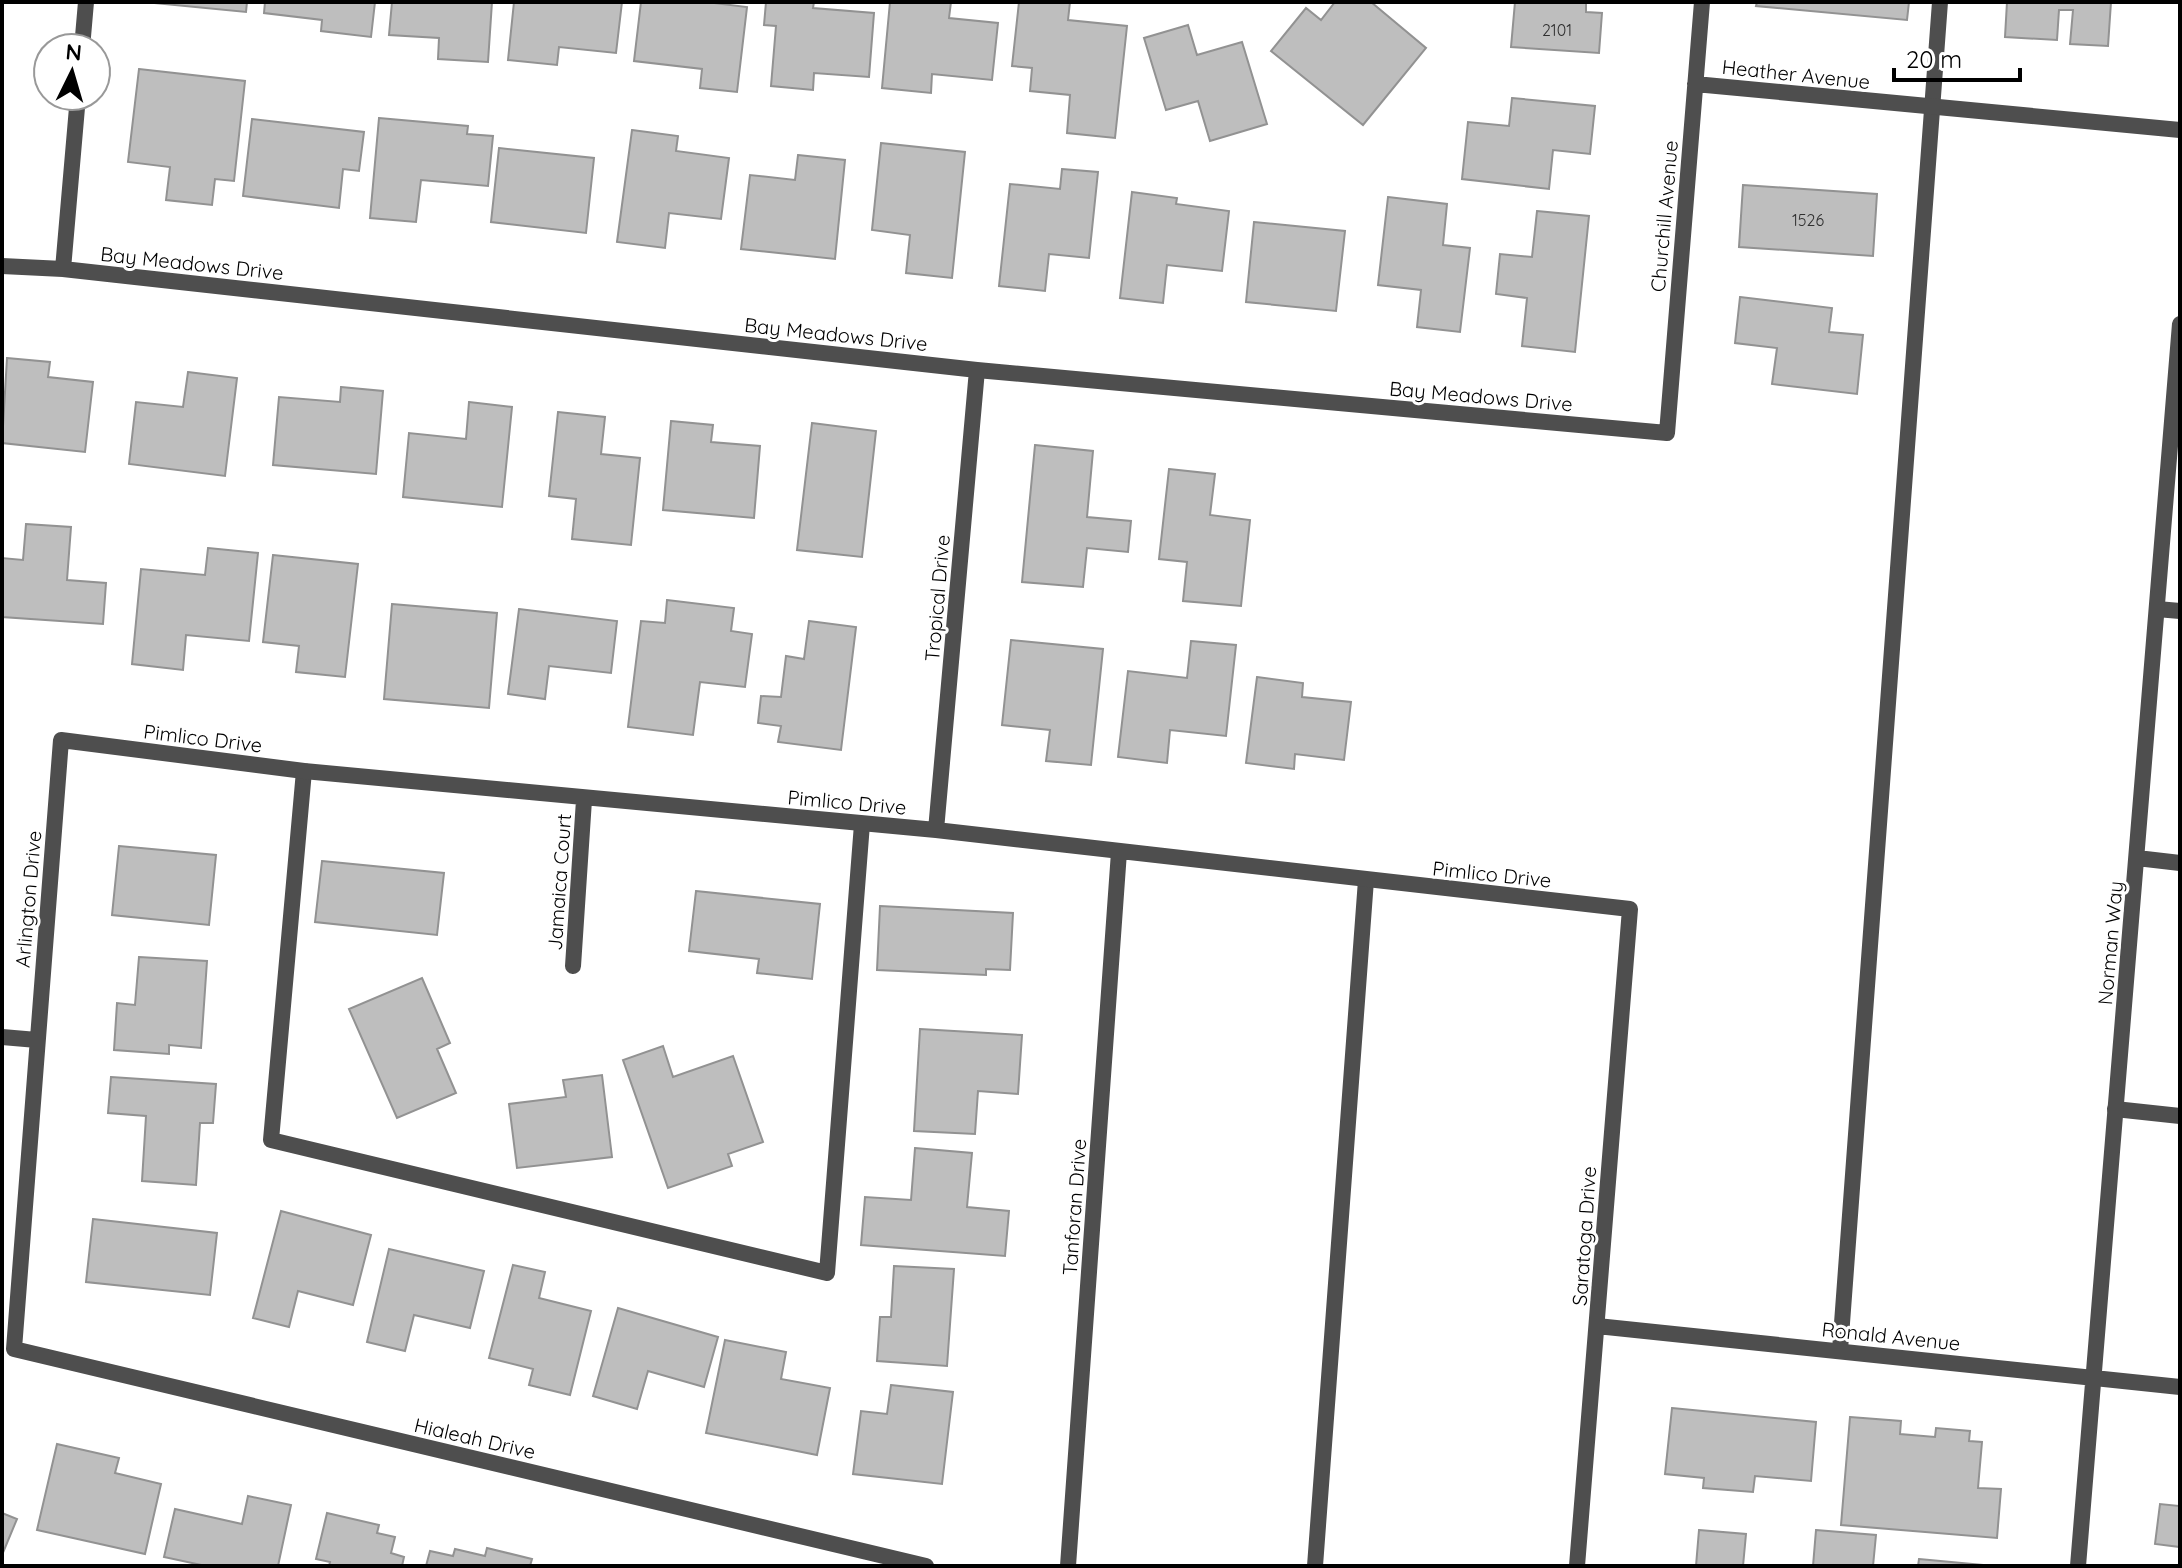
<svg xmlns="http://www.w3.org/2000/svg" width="2182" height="1568" viewBox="0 0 2182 1568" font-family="Quicksand,sans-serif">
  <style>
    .building { fill: #bebebe; stroke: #929292; stroke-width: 2 }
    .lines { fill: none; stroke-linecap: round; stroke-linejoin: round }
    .service { stroke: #4e4e4e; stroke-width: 16 }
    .minor { stroke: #4e4e4e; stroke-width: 16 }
    .labels { text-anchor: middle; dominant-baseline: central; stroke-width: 6; stroke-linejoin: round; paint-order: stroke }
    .number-label { font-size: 16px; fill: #303030 }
    .street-label { font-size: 20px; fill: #000; stroke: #fff }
  </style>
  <rect width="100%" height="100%" fill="#fff"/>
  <!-- building -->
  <path class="building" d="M144,2H247L246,12Z
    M265,2H375L371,37L321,31L322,20L264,13Z
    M392,2H492L488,62L438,59L439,38L389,35Z
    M514,2H622L616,53L559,47L557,65L508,60Z
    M641,2H706L747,7L737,92L700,88L702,69L634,61Z
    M766,2H814L813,8L874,13L869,77L814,73L813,90L771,86L776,26L764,25Z
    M890,2H951L949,18L998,23L992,80L932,74L931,93L882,88Z
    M1019,2H1070L1068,20L1127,26L1115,138L1067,133L1070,95L1030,91L1032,68L1012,66Z
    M1335,2H1371L1426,48L1363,125L1271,51L1306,8L1321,20Z
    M1515,2H1586V12L1602,13L1599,53L1511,47Z
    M1757,2H1909L1907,20L1756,6Z
    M2007,2H2111L2108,46L2070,44L2073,10H2059L2057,40L2005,37Z
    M1188,25L1197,55L1242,42L1267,124L1210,141L1198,101L1166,110L1144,38Z
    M139,69L245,81L234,181L215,179L212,205L166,200L170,167L128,162Z
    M1512,98L1595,106L1590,154L1553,150L1549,189L1462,179L1468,122L1509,126Z
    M379,118L468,126L467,134L493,136L488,186L421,180L416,222L370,218Z
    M252,119L364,132L359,171L343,169L339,208L243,196Z
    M632,130L678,136L676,151L729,158L721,219L669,213L665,248L617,242Z
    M881,143L965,152L952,278L906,273L910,235L872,230Z
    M499,148L594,158L586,233L491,222Z
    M798,155L845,160L835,259L741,249L750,175L795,180Z
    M1062,169L1098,172L1089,258L1049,254L1045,291L999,286L1010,184L1060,189Z
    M1743,185L1877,194L1873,256L1739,247Z
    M1132,192L1177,198L1176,204L1229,211L1222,271L1167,265L1163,303L1120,298Z
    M1388,197L1447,204L1443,245L1470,248L1460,332L1417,327L1421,290L1378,285Z
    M1537,211L1589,216L1575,352L1522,346L1527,298L1496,294L1500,254L1532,257Z
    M1254,222L1345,231L1336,311L1246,302Z
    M1740,297L1832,308L1829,332L1863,335L1857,394L1772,384L1777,348L1735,343Z
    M7,358L50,362L48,377L93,382L85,452L2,443Z
    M188,372L237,378L225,476L129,464L136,402L183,407Z
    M341,387L383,391L376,474L273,465L279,397L340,402Z
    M469,402L512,407L502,507L403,497L409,433L466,439Z
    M558,412L605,417L601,454L640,458L631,545L572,539L576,499L549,496Z
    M671,421L713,425L711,442L760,446L754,518L663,510Z
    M812,423L876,431L862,557L797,550Z
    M1035,445L1093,451L1087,517L1131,521L1128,552L1087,548L1083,587L1022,582Z
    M1169,469L1215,474L1210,515L1250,520L1241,606L1183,601L1187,562L1159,559Z
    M26,524L71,527L67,580L106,583L103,624L2,617V558L23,560Z
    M208,548L258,553L249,641L186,635L183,670L132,664L141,569L205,575Z
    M273,555L358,564L345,677L296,672L299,646L263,642Z
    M667,600L734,608L731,631L752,634L745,687L700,682L693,735L628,727L641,621L665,623Z
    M392,604L497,613L489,708L384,699Z
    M519,609L617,621L611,673L549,666L545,699L508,694Z
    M809,621L856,627L841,750L778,742L781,726L758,723L761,696L781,697L786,656L804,659Z
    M1011,640L1103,649L1091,765L1046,761L1050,730L1002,725Z
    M1191,641L1236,645L1226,736L1170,730L1167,763L1118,757L1128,671L1187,678Z
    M1257,677L1303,683L1302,697L1351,702L1344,760L1295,754L1294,769L1246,763Z
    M119,846L216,855L209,925L112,915Z
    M322,861L444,873L437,935L315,922Z
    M696,891L820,904L812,979L757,973L759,959L689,951Z
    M880,906L1013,913L1010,970L986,969V975L877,970Z
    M139,957L207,961L201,1048L169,1045V1054L114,1050L117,1003L135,1005Z
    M422,978L450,1043L437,1049L456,1093L397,1118L349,1009Z
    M920,1029L1022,1035L1018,1094L978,1091L975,1134L914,1131Z
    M663,1046L673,1077L733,1056L763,1142L728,1154L732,1166L668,1188L623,1060Z
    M602,1075L612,1157L517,1168L509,1104L566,1097L563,1080Z
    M111,1077L216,1084L213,1123H200L196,1185L142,1181L146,1116L108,1113Z
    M915,1148L972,1153L967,1207L1009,1211L1005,1256L861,1245L865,1197L911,1200Z
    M281,1211L371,1235L353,1305L298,1291L289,1327L253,1318Z
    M93,1219L217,1233L210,1295L86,1282Z
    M389,1249L484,1271L470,1328L414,1315L405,1351L367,1342Z
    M513,1265L545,1272L539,1298L591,1311L570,1395L529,1385L533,1369L489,1358Z
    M894,1266L954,1269L947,1366L877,1361L880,1317H891Z
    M618,1308L718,1337L704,1387L648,1371L637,1409L593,1396Z
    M725,1340L786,1352L781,1379L830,1388L817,1455L706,1433Z
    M891,1385L953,1392L942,1484L853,1474L861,1411L887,1414Z
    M1672,1408L1816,1422L1811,1481L1755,1476L1753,1492L1703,1488L1704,1478L1665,1474Z
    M1850,1417L1901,1421L1900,1434L1935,1437L1936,1428L1970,1431L1969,1441L1982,1442L1978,1488L2001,1489L1997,1538L1841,1525Z
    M57,1444L119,1458L115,1473L161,1484L145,1554L37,1530Z
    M2180,1495V1547L2155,1544L2160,1504L2179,1506Z
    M248,1496L291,1505L278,1566H206L164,1557L175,1509L242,1524Z
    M2,1513L17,1519L2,1555Z
    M327,1513L379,1525L377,1533L395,1537L391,1553L404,1557L402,1566H329L330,1562L316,1559Z
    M1699,1530L1746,1534L1743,1566H1696Z
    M1816,1530L1876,1535L1873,1566H1813Z
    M487,1548L532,1559L530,1566H426L430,1551L453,1556L455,1549L485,1556Z
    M1919,1559L1994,1566H1918Z"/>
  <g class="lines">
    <!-- service -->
    <path class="service" d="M2157,609L2180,611
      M304,771L271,1140L827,1273L862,824
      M2115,1109L2180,1116
      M1840,1350L1940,2
      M1315,1566L1366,880"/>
    <!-- minor -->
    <path class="minor" d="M82,48L86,2
      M1695,84L2180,130
      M2,266L63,269L977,370L1667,433L1702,2
      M63,269L78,96
      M936,830L977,370
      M2137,858L2180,863
      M573,966L584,800
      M2,1037L37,1040
      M1597,1326L2180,1387
      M926,1566L14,1349L61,740L304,771L936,830L1630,909L1577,1566
      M1068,1566L1119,852
      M2078,1566L2180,324"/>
  </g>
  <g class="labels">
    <!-- number labels -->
    <g class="number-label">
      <text x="1557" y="30">2101</text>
      <text x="1808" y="220">1526</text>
    </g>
    <!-- street labels -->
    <g class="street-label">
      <text transform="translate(1796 74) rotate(6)">Heather Avenue</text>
      <text transform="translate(1664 216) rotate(-85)">Churchill Avenue</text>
      <text transform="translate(192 263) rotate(6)">Bay Meadows Drive</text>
      <text transform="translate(836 334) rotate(6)">Bay Meadows Drive</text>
      <text transform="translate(1481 396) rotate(5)">Bay Meadows Drive</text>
      <text transform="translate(937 598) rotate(-85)">Tropical Drive</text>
      <text transform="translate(203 738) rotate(7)">Pimlico Drive</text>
      <text transform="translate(847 802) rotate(5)">Pimlico Drive</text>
      <text transform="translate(1492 874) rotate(6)">Pimlico Drive</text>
      <text transform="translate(559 882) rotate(-86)">Jamaica Court</text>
      <text transform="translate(28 899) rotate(-85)">Arlington Drive</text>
      <text transform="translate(2110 943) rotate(-85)">Norman Way</text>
      <text transform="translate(1074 1207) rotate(-86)">Tanforan Drive</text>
      <text transform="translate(1584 1236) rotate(-86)">Saratoga Drive</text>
      <text transform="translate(1891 1336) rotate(6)">Ronald Avenue</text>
      <text transform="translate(475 1438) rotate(13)">Hialeah Drive</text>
    </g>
  </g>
  <!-- border -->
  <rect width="2182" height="1568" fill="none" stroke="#000000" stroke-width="8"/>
  <!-- north arrow -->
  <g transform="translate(72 72) rotate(5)"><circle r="38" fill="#ffffff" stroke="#999999" stroke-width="2"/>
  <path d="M0-6L14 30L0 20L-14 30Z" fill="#000000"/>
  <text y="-12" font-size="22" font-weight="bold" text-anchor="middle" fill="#000000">N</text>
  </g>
  <!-- scale -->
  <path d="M1894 68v12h126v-12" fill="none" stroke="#000000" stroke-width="4"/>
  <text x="1906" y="68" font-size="24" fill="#000000" stroke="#ffffff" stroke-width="6" paint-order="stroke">20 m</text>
</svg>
